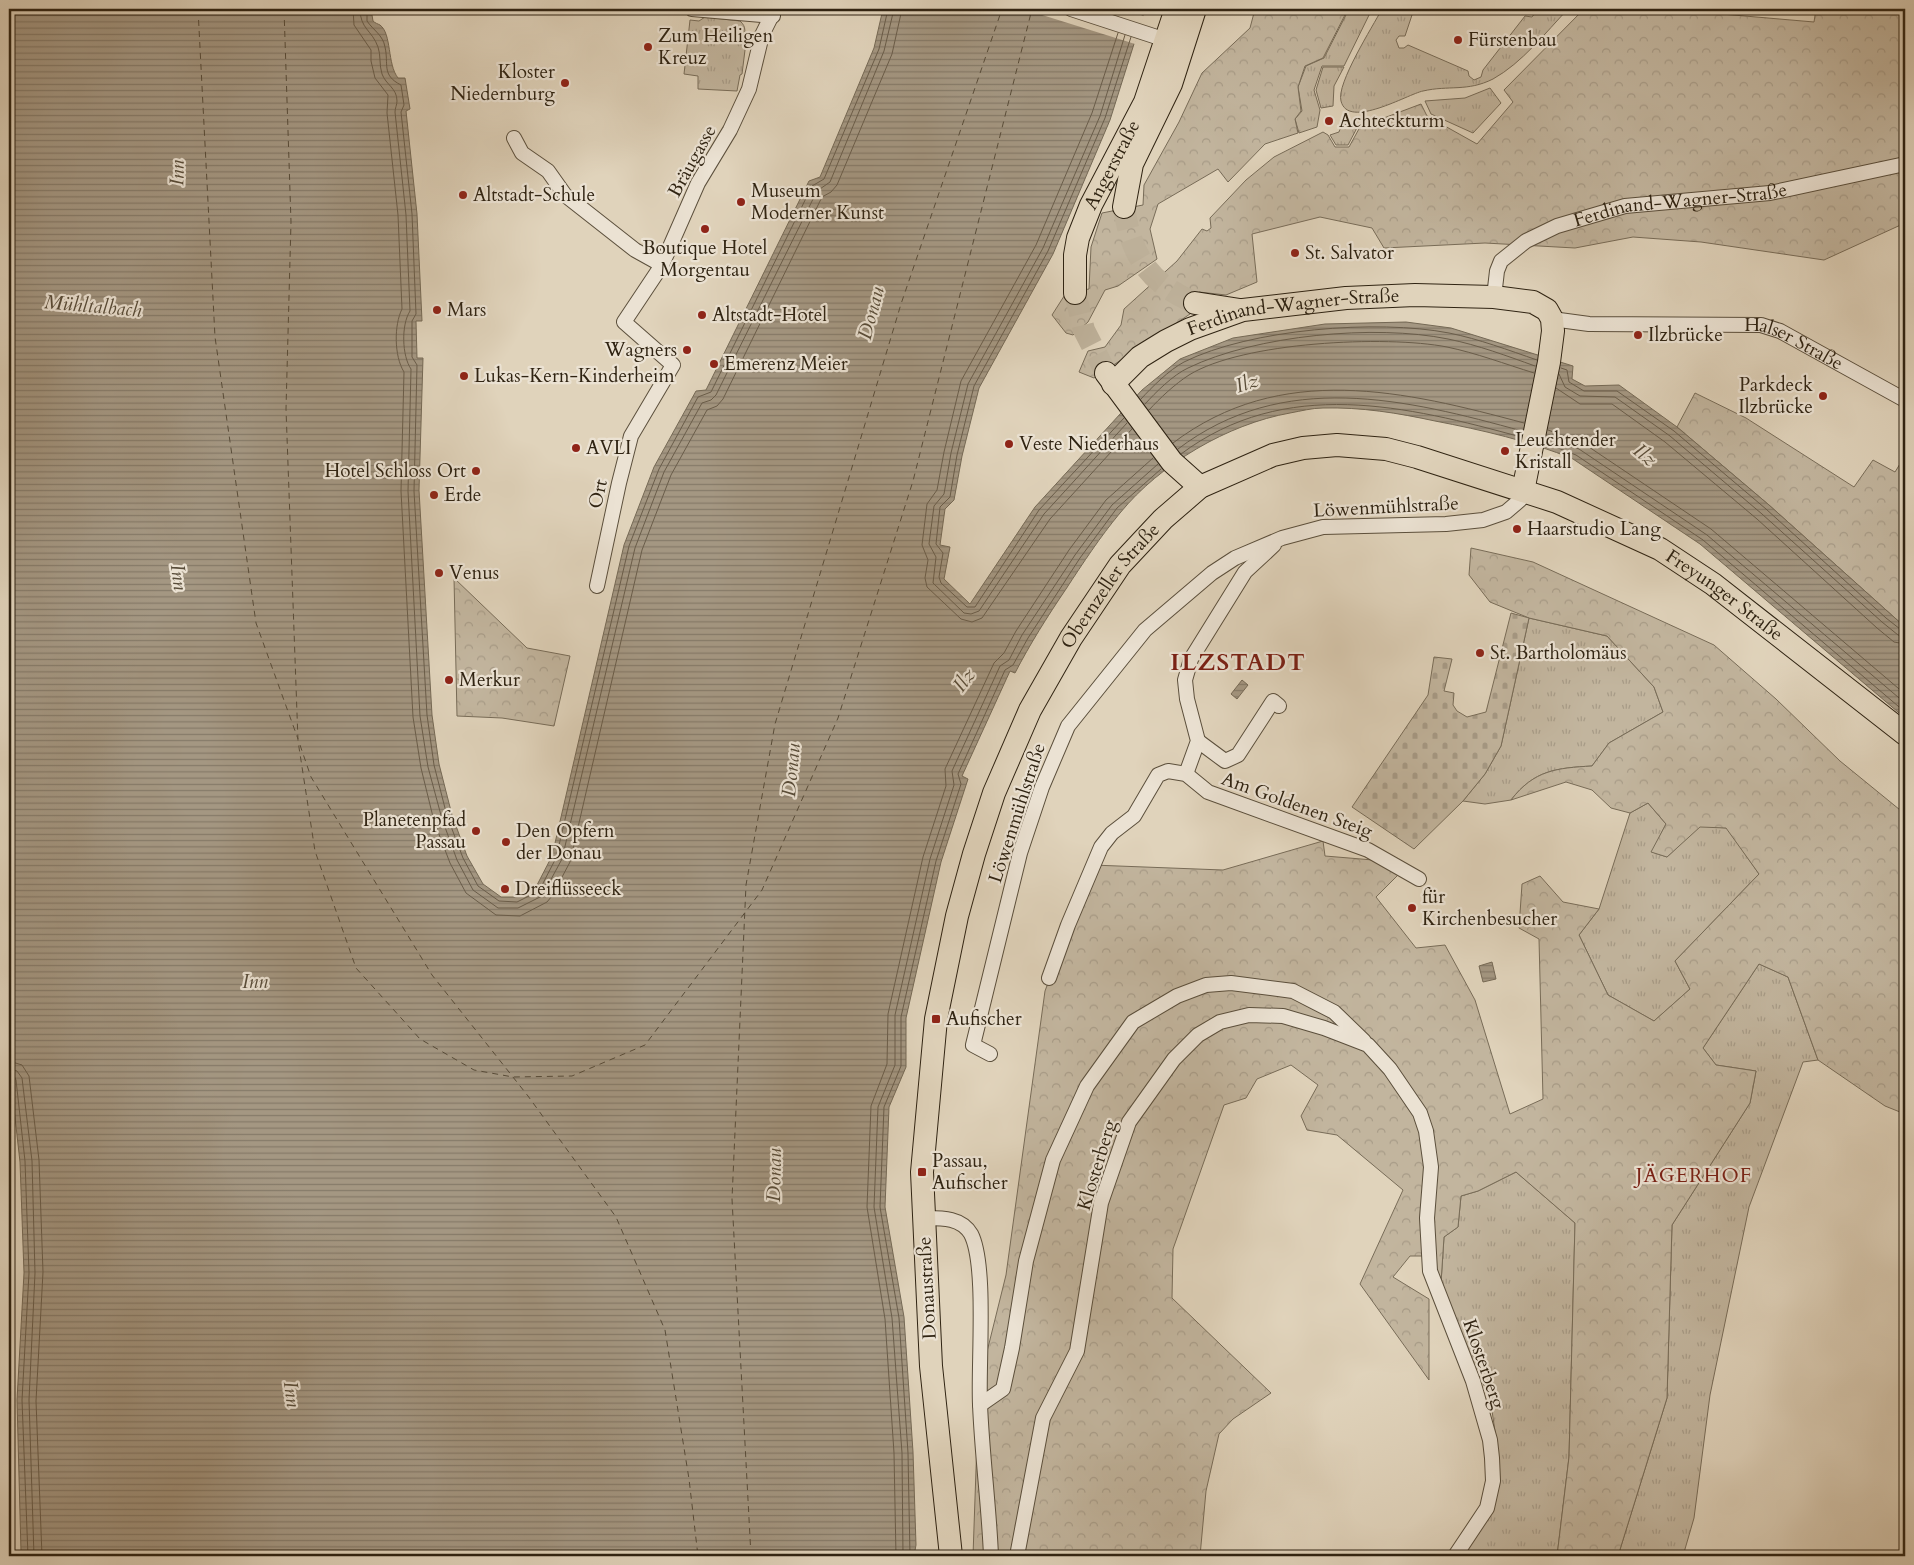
<svg xmlns="http://www.w3.org/2000/svg" width="1914" height="1565" viewBox="0 0 1914 1565" font-family="Cardo,serif">
  <style>
    .grass { fill: url(#grass-tufts); stroke: #786c58 }
    .forest { fill: url(#forest-crowns); stroke: #786c58 }
    .cemetery { fill: url(#cemetery-stones); stroke: #786c58 }
    .water { fill: url(#water-rules); stroke: #756955 }
    .pier { fill: #e0d3bb }
    .lines { fill: none; stroke-linecap: round; stroke-linejoin: round }
    .shore { stroke: #6a5d4a; stroke-width: 1 }
    .ferry { stroke: #584c39; stroke-width: 1; stroke-dasharray: 6 5; stroke-linecap: butt }
    .primary-tunnel { stroke: #bdb099; stroke-width: 22; stroke-dasharray: 22 11; stroke-linecap: butt }
    .minor-casing { stroke: #5b4f3c; stroke-width: 16 }
    .primary-casing { stroke: #2f2312; stroke-width: 24 }
    .minor { stroke: #ebe2d3; stroke-width: 14 }
    .primary { stroke: #e0d3bb; stroke-width: 22 }
    .poi-dot { fill: #8f2418; stroke: #ebe2d3; stroke-width: 2 }
    .labels { text-anchor: middle; dominant-baseline: central; stroke-width: 4.5; stroke-linejoin: round; paint-order: stroke }
    .poi-label { font-size: 19px; fill: #2f2312; stroke: #ebe2d3; text-anchor: start }
    .street-label { font-size: 19px; fill: #2f2312; stroke: #ebe2d3 }
    .water-label { font-size: 20px; font-style: italic; fill: #584c39; stroke: #ebe2d3 }
    .neighbourhood-label { font-size: 20px; letter-spacing: 1px; fill: #7a1f14; stroke: #ebe2d3 }
    .district-label { font-size: 24px; font-weight: bold; letter-spacing: 1px; fill: #7a1f14; stroke: #ebe2d3 }
  </style>
  <defs>
    <pattern id="grass-tufts" width="24" height="20" patternUnits="userSpaceOnUse" patternTransform="scale(1.25)"><rect width="24" height="20" fill="#c2b59e"/><path d="M3 7l-1-3M5 7V3M7 7l1-3M15 17l-1-3M17 17v-4M19 17l1-3" fill="none" stroke="#a79b87"/></pattern>
    <pattern id="forest-crowns" width="20" height="18" patternUnits="userSpaceOnUse" patternTransform="scale(1.25)"><rect width="20" height="18" fill="#c2b59e"/><path d="M2 6a3 3 0 1 1 6 0M12 15a3 3 0 1 1 6 0" fill="none" stroke="#a79b87"/></pattern>
    <pattern id="cemetery-stones" width="16" height="16" patternUnits="userSpaceOnUse" patternTransform="scale(1.25)"><rect width="16" height="16" fill="#c2b59e"/><path d="M2 7V4a2 2 0 0 1 4 0v3zM10 15v-3a2 2 0 0 1 4 0v3z" fill="#a79b87"/></pattern>
    <pattern id="water-rules" width="6" height="5" patternUnits="userSpaceOnUse" patternTransform="scale(1.25)"><rect width="6" height="5" fill="#a49782"/><path d="M0 2.5h6" fill="none" stroke="#867b69"/></pattern>
  </defs>
  <rect width="100%" height="100%" fill="#e0d3bb"/>
  <filter id="stains"><feTurbulence type="fractalNoise" baseFrequency=".004" numOctaves="4"/><feColorMatrix values="0 0 0 0 .2 0 0 0 0 .09 0 0 0 0 .02 0 0 0 .5 -.17"/></filter>
  <radialGradient id="worn" r=".72"><stop offset=".6" stop-color="#630" stop-opacity="0"/><stop offset="1" stop-color="#630" stop-opacity=".3"/></radialGradient>
  <!-- grass -->
  <path class="grass" d="M1349,9H1372L1344,66H1322L1314,90L1320,110L1317,127L1299,133L1295,119L1302,111L1298,87L1306,66L1324,58Z
    M1382,9H1414L1405,36H1399L1396,40L1399,48H1404L1408,45L1468,71L1469,76L1474,80L1481,77L1483,70L1525,16L1532,17L1538,9H1568C1546,32 1522,63 1493,79C1467,92 1449,85 1423,91C1408,94 1348,130 1341,101C1336,84 1373,26 1382,9Z
    M705,17L740,21C747,27 745,33 743,41L746,42L742,74L740,75L737,91L698,89V76L684,74L690,20L699,21Z
    M1323,67H1344L1334,86L1333,106L1321,108L1316,90Z
    M1490,88L1501,103L1473,133L1431,114L1425,101L1465,98Z
    M1342,124L1358,126L1348,145H1336L1330,135L1339,132Z
    M1529,618L1607,636L1654,687L1663,712L1609,743L1592,766C1557,768 1534,770 1511,800L1485,804L1463,801L1485,774L1501,746Z
    M1648,803L1666,824L1652,852L1667,857L1700,826L1727,828L1759,874L1675,961L1690,989L1654,1021L1608,995L1579,935L1599,909L1630,813Z
    M1759,964L1788,977L1818,1060L1803,1062L1749,1207L1710,1395L1694,1518L1683,1556H1618L1667,1398L1672,1225L1750,1103L1756,1071L1716,1065L1703,1048Z
    M1516,1172L1575,1223L1569,1457L1557,1556H1461L1493,1511L1497,1485V1445L1490,1397L1471,1360L1441,1283L1444,1237L1458,1227L1461,1196L1478,1191Z"/>
  <!-- forest -->
  <path class="forest" d="M1255,9H1348L1323,58L1305,66L1298,87L1301,111L1295,119L1298,133L1265,144L1228,182L1218,169L1158,204L1150,229L1157,259L1118,286L1105,290L1088,322L1073,335L1066,333L1052,315L1066,293L1089,289L1091,247L1102,213L1143,205L1144,185L1179,122L1202,73L1250,28Z
    M1584,9H1703L1710,13L1814,22L1816,9H1905V223L1824,260L1701,242L1633,237L1575,248L1485,243L1384,248L1372,228L1320,217L1252,234L1257,282L1226,295L1199,292L1190,314L1094,378L1079,372L1088,351L1105,347L1121,325L1124,309L1177,261L1202,229L1207,231L1211,228L1210,218L1246,180L1274,157L1323,132L1328,135L1335,147H1349L1360,127L1421,104L1427,116L1477,144L1513,102L1504,90Z
    M1695,393L1746,418L1854,487L1873,460L1895,472L1903,459H1905V627L1769,505L1677,427Z
    M1471,548L1533,562L1714,645L1776,699L1840,761L1905,814V1114L1885,1106L1818,1060L1788,977L1759,964L1703,1048L1716,1065L1756,1071L1750,1103L1672,1225L1667,1398L1618,1556H1557L1569,1457L1575,1223L1516,1172L1478,1191L1461,1196L1458,1227L1444,1237L1441,1283L1432,1256H1410L1393,1277L1429,1299V1380L1360,1284L1403,1190L1337,1135L1307,1130L1301,1116L1318,1085L1291,1065L1257,1079L1246,1098L1224,1105L1173,1249L1172,1298L1271,1393L1233,1419L1219,1434L1206,1491L1200,1556H973L979,1384L1006,1275L1045,991L1092,865L1223,870L1323,841L1325,856L1373,860L1398,875L1376,897L1416,948L1445,945L1475,1000L1510,1114L1543,1099L1539,939L1519,928L1522,884L1540,876L1563,902L1599,909L1579,935L1608,995L1654,1021L1690,989L1675,961L1759,874L1726,828L1700,827L1667,857L1651,852L1666,824L1648,803L1630,813L1611,808L1592,790L1566,782L1511,800C1534,770 1557,768 1592,766L1609,743L1663,712L1654,687L1607,636L1529,618L1490,602L1469,575Z
    M454,578L527,648L570,656L554,726L502,718L457,716Z"/>
  <!-- cemetery -->
  <path class="cemetery" d="M1511,613L1529,618L1501,746L1485,774L1463,801L1414,849L1352,807L1428,695L1434,657L1452,659L1444,691L1454,693L1453,705L1457,711L1467,717L1486,712Z"/>
  <!-- water -->
  <path class="water" d="M9,9H371L373,21C375,23 378,24 380,25C392,34 387,64 398,78H405L410,109L406,111L417,214L422,321H416L417,358H423L419,490L432,715L439,764L452,815L467,856L483,884L501,897H516L536,887L552,856L624,545L654,467L696,391L706,390L809,181L820,177L874,48L883,9H1145L1110,120L1053,254L979,388L962,456L954,500L945,509L940,545L950,547L944,579L970,604L1035,507L1142,390L1180,359L1233,338L1325,324L1406,322L1451,328L1573,366L1572,379L1585,386L1619,385L1677,427L1769,505L1905,627V718L1700,544L1573,459C1530,441 1482,430 1435,421C1398,413 1361,407 1323,408C1312,408 1301,411 1290,413C1228,424 1160,464 1120,513C1100,537 1083,563 1066,589C1047,617 1030,644 1015,673L1010,671L962,776L968,779L941,862L906,1018V1067L889,1107L885,1207L904,1317L913,1452L916,1545L914,1556H24L21,1552L17,1400L24,1273L20,1162L9,1064Z
    M1242,680L1248,685L1237,699L1231,694Z
    M1492,962L1496,979L1483,982L1479,966Z"/>
  <!-- pier -->
  <path class="pier" d="M1023,9H1121L1144,16L1135,44Z"/>
  <g class="lines">
    <!-- shore -->
    <path class="shore" d="M353,9L354,25L371,50V61L375,78L388,95L387,113L398,215L402,309C394,325 394,356 404,372L401,491L413,717L421,768L434,821L450,863L466,893L496,915L520,916L547,902L552,896L570,862L642,550L671,475L707,410L717,406L723,399L822,197L831,192L837,185L892,54L902,9
      M360,9C360,29 372,30 378,47C381,55 379,65 382,74C386,85 397,88 397,101C397,105 395,108 395,112L406,215L410,311C401,325 402,356 411,369L408,491L420,716L428,767L442,819L457,860L473,890L498,908H518L542,896L562,859L635,548L664,472L702,403L711,400L716,395L817,191L830,182L884,51L894,9
      M367,9V21C373,30 383,35 385,47C389,64 381,75 401,85L404,105L401,112L412,214L416,314L412,321V357L417,365L414,491L427,715L434,765L447,816L463,858L478,886L499,901L517,902L539,891L556,858L629,546L659,469L698,397L711,392L812,186L824,179L879,49L888,9
      M1118,33L1092,113L1036,245L961,381L944,452L937,490L927,504L922,545L928,560L925,578L927,587L961,619L972,622L982,618L1050,519L1132,429
      M1125,35L1100,116L1043,248L968,384L951,453L944,494L934,506L929,544L936,557L933,583L964,613L971,614L979,611L1044,514L1127,423
      M1561,368L1567,370L1569,382L1584,391H1617L1674,431L1766,509L1886,618L1900,629L1905,631
      M1559,374L1565,387L1580,396L1615,397L1670,436L1762,514L1882,622L1898,635L1905,637
      M1556,388L1580,404H1612L1665,442L1757,519L1877,628L1894,642L1905,644
      M1141,399C1152,387 1169,370 1184,362C1250,329 1377,319 1449,333C1479,339 1508,350 1537,360
      M1145,404C1156,392 1173,375 1188,368C1256,335 1375,324 1448,339C1478,345 1507,356 1535,366
      M1149,410C1160,398 1175,384 1189,375C1242,342 1386,335 1447,347C1476,353 1505,364 1534,373
      M1124,418L1039,510L975,607H967L941,583L939,577L943,553L936,544L940,507L950,497L957,455L974,386L1048,251L1105,118L1131,37
      M1548,430L1583,443L1711,529L1905,694
      M1547,437L1579,449L1707,535L1905,703
      M1173,443C1281,361 1405,391 1524,423
      M1545,443L1576,455L1703,540L1905,712
      M1178,449C1283,369 1406,399 1522,431
      M1181,454C1285,376 1407,406 1521,437
      M9,1061L22,1065L29,1076L39,1160L43,1272L36,1401L42,1556
      M9,1069L17,1071L22,1078L32,1161L35,1273L29,1400L34,1556
      M9,1075L14,1076L16,1080L25,1161L29,1273L22,1400L28,1556
      M896,1556L894,1453L885,1319L867,1207L871,1106L887,1064L888,1014L923,857L946,786L945,769L994,663L1004,653L1016,631L1069,550L1106,500L1153,458
      M903,1556L902,1453L892,1318L874,1207L878,1107L895,1065V1015L930,859L954,785L952,771L1000,666L1009,660L1022,635L1075,555L1112,505L1158,464
      M910,1556L908,1453L899,1318L880,1207L884,1107L901,1066V1017L936,861L961,784L958,774L1005,670L1013,665L1028,638L1080,558L1117,508L1161,469"/>
    <!-- ferry -->
    <path class="ferry" d="M198,9L215,337L256,623L298,739
      M284,9L291,222L286,409L298,741L315,851L356,968L420,1039L474,1070L513,1077L572,1076L645,1045L762,890L838,718L913,481L1032,9
      M300,745L311,777L432,975L528,1096L616,1217L665,1330L689,1479L698,1556
      M751,1556L732,1199L746,885L775,724L901,304L1002,9"/>
    <!-- primary-tunnel -->
    <path class="primary-tunnel" d="M1124,207C1131,256 1149,283 1195,303
      M1075,293L1084,330L1106,373"/>
    <!-- minor casing -->
    <g class="minor-casing">
      <g id="minor">
        <path d="M692,9L773,16"/>
        <path d="M1071,9L1166,40"/>
        <path d="M514,138L522,153L548,171L565,195L635,250L662,265"/>
        <path id="s1" d="M1494,297L1497,271L1501,261L1526,241L1557,226L1625,206L1770,193L1905,164"/>
        <path id="s2" d="M1552,319L1589,324L1761,325L1780,331L1905,400"/>
        <path d="M597,586L619,483L631,436L673,365L624,322L662,265L698,183L730,130L749,89L762,35L775,9"/>
        <path d="M1198,741L1225,761L1238,755L1273,701L1279,706"/>
        <path d="M1186,774L1198,741L1187,699L1185,680L1191,659L1245,572L1274,545"/>
        <path d="M1049,978L1068,925L1101,847L1112,833L1134,816L1158,775L1168,771L1186,774L1208,792L1368,850L1419,879"/>
        <path d="M990,1054L973,1045L1020,853L1042,787L1068,726L1145,630L1212,573L1235,558L1282,538L1323,527L1446,524L1483,520L1506,512L1520,500L1523,491"/>
        <path d="M923,1218C941,1218 961,1217 971,1234C987,1265 978,1365 980,1404C982,1455 989,1506 991,1556"/>
        <path d="M980,1405L1003,1389L1012,1348L1026,1261L1053,1160L1087,1086L1133,1022L1177,996L1206,985L1231,983L1293,991L1334,1012L1364,1041"/>
        <path d="M1017,1556L1043,1418L1077,1351L1101,1203L1129,1122L1174,1059L1198,1035L1220,1022L1249,1015L1283,1016L1324,1028L1368,1045L1390,1069L1420,1113L1426,1131L1431,1167L1427,1218L1430,1271L1473,1381L1490,1440L1492,1458L1493,1481L1487,1508L1455,1556"/>
      </g>
    </g>
    <!-- primary casing -->
    <g class="primary-casing">
      <g id="primary">
        <path d="M1124,207L1132,164L1171,84L1195,9"/>
        <path id="s3" d="M1075,293V255L1078,238L1091,205L1145,102L1176,9"/>
        <path d="M1195,303L1240,310"/>
        <path d="M1106,373L1172,462L1200,487"/>
        <path id="s4" d="M1113,384L1140,357L1166,341L1190,329L1243,310L1346,298L1415,295L1494,297L1533,302L1547,310L1552,319L1553,331L1549,362L1523,491"/>
        <path id="s5" d="M951,1556L931,1366L922,1172L936,1019L957,916L974,854L994,793L1030,710L1071,638L1120,565L1163,519L1200,487L1273,455L1303,448L1337,445L1386,449L1417,457L1557,502L1660,549L1713,584L1905,734"/>
      </g>
    </g>
    <!-- minor -->
    <use href="#minor" class="minor"/>
    <!-- primary -->
    <use href="#primary" class="primary"/>
  </g>
  <!-- markers -->
  <g class="poi-dot">
    <circle cx="1458" cy="40" r="5"/>
    <circle cx="648" cy="47" r="5"/>
    <circle cx="565" cy="83" r="5"/>
    <circle cx="1329" cy="121" r="5"/>
    <circle cx="463" cy="195" r="5"/>
    <circle cx="741" cy="202" r="5"/>
    <circle cx="705" cy="229" r="5"/>
    <circle cx="1295" cy="253" r="5"/>
    <circle cx="437" cy="310" r="5"/>
    <circle cx="702" cy="315" r="5"/>
    <circle cx="1638" cy="335" r="5"/>
    <circle cx="687" cy="350" r="5"/>
    <circle cx="714" cy="364" r="5"/>
    <circle cx="464" cy="376" r="5"/>
    <circle cx="1823" cy="396" r="5"/>
    <circle cx="1009" cy="444" r="5"/>
    <circle cx="576" cy="448" r="5"/>
    <circle cx="1505" cy="451" r="5"/>
    <circle cx="476" cy="471" r="5"/>
    <circle cx="434" cy="495" r="5"/>
    <circle cx="1517" cy="529" r="5"/>
    <circle cx="439" cy="573" r="5"/>
    <circle cx="1480" cy="653" r="5"/>
    <circle cx="449" cy="680" r="5"/>
    <circle cx="476" cy="831" r="5"/>
    <circle cx="506" cy="842" r="5"/>
    <circle cx="505" cy="889" r="5"/>
    <circle cx="1412" cy="908" r="5"/>
    <rect x="931" y="1014" width="10" height="10" rx="2.5"/>
    <rect x="917" y="1167" width="10" height="10" rx="2.5"/>
  </g>
  <g class="labels">
    <!-- poi labels -->
    <g class="poi-label">
      <text x="658" y="36">Zum Heiligen<tspan x="658" dy="22">Kreuz</tspan></text>
      <text x="1468" y="40">Fürstenbau</text>
      <text x="555" y="72" text-anchor="end">Kloster<tspan x="555" dy="22">Niedernburg</tspan></text>
      <text x="1339" y="121">Achteckturm</text>
      <text x="751" y="191">Museum<tspan x="751" dy="22">Moderner Kunst</tspan></text>
      <text x="473" y="195">Altstadt-Schule</text>
      <text x="705" y="248" text-anchor="middle">Boutique Hotel<tspan x="705" dy="22">Morgentau</tspan></text>
      <text x="1305" y="253">St. Salvator</text>
      <text x="447" y="310">Mars</text>
      <text x="712" y="315">Altstadt-Hotel</text>
      <text x="1648" y="335">Ilzbrücke</text>
      <text x="677" y="350" text-anchor="end">Wagners</text>
      <text x="724" y="364">Emerenz Meier</text>
      <text x="474" y="376">Lukas-Kern-Kinderheim</text>
      <text x="1813" y="385" text-anchor="end">Parkdeck<tspan x="1813" dy="22">Ilzbrücke</tspan></text>
      <text x="1515" y="440">Leuchtender<tspan x="1515" dy="22">Kristall</tspan></text>
      <text x="1019" y="444">Veste Niederhaus</text>
      <text x="586" y="448">AVLI</text>
      <text x="466" y="471" text-anchor="end">Hotel Schloss Ort</text>
      <text x="444" y="495">Erde</text>
      <text x="1527" y="529">Haarstudio Lang</text>
      <text x="449" y="573">Venus</text>
      <text x="1490" y="653">St. Bartholomäus</text>
      <text x="459" y="680">Merkur</text>
      <text x="466" y="820" text-anchor="end">Planetenpfad<tspan x="466" dy="22">Passau</tspan></text>
      <text x="516" y="831">Den Opfern<tspan x="516" dy="22">der Donau</tspan></text>
      <text x="515" y="889">Dreiflüsseeck</text>
      <text x="1422" y="897">für<tspan x="1422" dy="22">Kirchenbesucher</tspan></text>
      <text x="946" y="1019">Aufischer</text>
      <text x="932" y="1161">Passau,<tspan x="932" dy="22">Aufischer</tspan></text>
    </g>
    <!-- street labels -->
    <g class="street-label">
      <text transform="translate(692 161) rotate(-61)">Bräugasse</text>
      <text stroke="none"><textPath href="#s3" startOffset="136">Angerstraße</textPath></text>
      <text stroke="none"><textPath href="#s1" startOffset="229">Ferdinand-Wagner-Straße</textPath></text>
      <text stroke="none"><textPath href="#s4" startOffset="201">Ferdinand-Wagner-Straße</textPath></text>
      <text stroke="none"><textPath href="#s2" startOffset="246">Halser Straße</textPath></text>
      <text transform="translate(598 494) rotate(-78)">Ort</text>
      <text transform="translate(1386 507) rotate(-3)">Löwenmühlstraße</text>
      <text stroke="none"><textPath href="#s5" startOffset="1011">Obernzeller Straße</textPath></text>
      <text stroke="none"><textPath href="#s5" startOffset="1711">Freyunger Straße</textPath></text>
      <text transform="translate(1297 805) rotate(20)">Am Goldenen Steig</text>
      <text transform="translate(1017 813) rotate(-72)">Löwenmühlstraße</text>
      <text transform="translate(1097 1165) rotate(-73)">Klosterberg</text>
      <text transform="translate(927 1288) rotate(-93)">Donaustraße</text>
      <text transform="translate(1484 1364) rotate(71)">Klosterberg</text>
    </g>
    <!-- water labels -->
    <g class="water-label">
      <text transform="translate(177 173) rotate(-89)">Inn</text>
      <text transform="translate(93 306) rotate(5)">Mühltalbach</text>
      <text transform="translate(871 313) rotate(-75)">Donau</text>
      <text transform="translate(1247 383) rotate(-18)">Ilz</text>
      <text transform="translate(1645 455) rotate(40)">Ilz</text>
      <text transform="translate(179 577) rotate(82)">Inn</text>
      <text transform="translate(964 680) rotate(-53)">Ilz</text>
      <text transform="translate(791 770) rotate(-85)">Donau</text>
      <text x="255" y="981">Inn</text>
      <text transform="translate(774 1175) rotate(-89)">Donau</text>
      <text transform="translate(292 1394) rotate(82)">Inn</text>
    </g>
    <!-- neighbourhood labels -->
    <g class="neighbourhood-label">
      <text x="1694" y="1175">JÄGERHOF</text>
    </g>
    <!-- district labels -->
    <g class="district-label">
      <text x="1238" y="662">ILZSTADT</text>
    </g>
  </g>
  <!-- margin -->
  <rect width="1914" height="1565" fill="none" stroke="#e0d3bb" stroke-width="30"/>
  <rect x="10" y="10" width="1894" height="1545" fill="none" stroke="#2f2312" stroke-width="2.5"/>
  <rect x="15" y="15" width="1884" height="1535" fill="none" stroke="#2f2312"/>
  <rect width="100%" height="100%" filter="url(#stains)"/>
  <rect width="100%" height="100%" fill="url(#worn)"/>
</svg>
